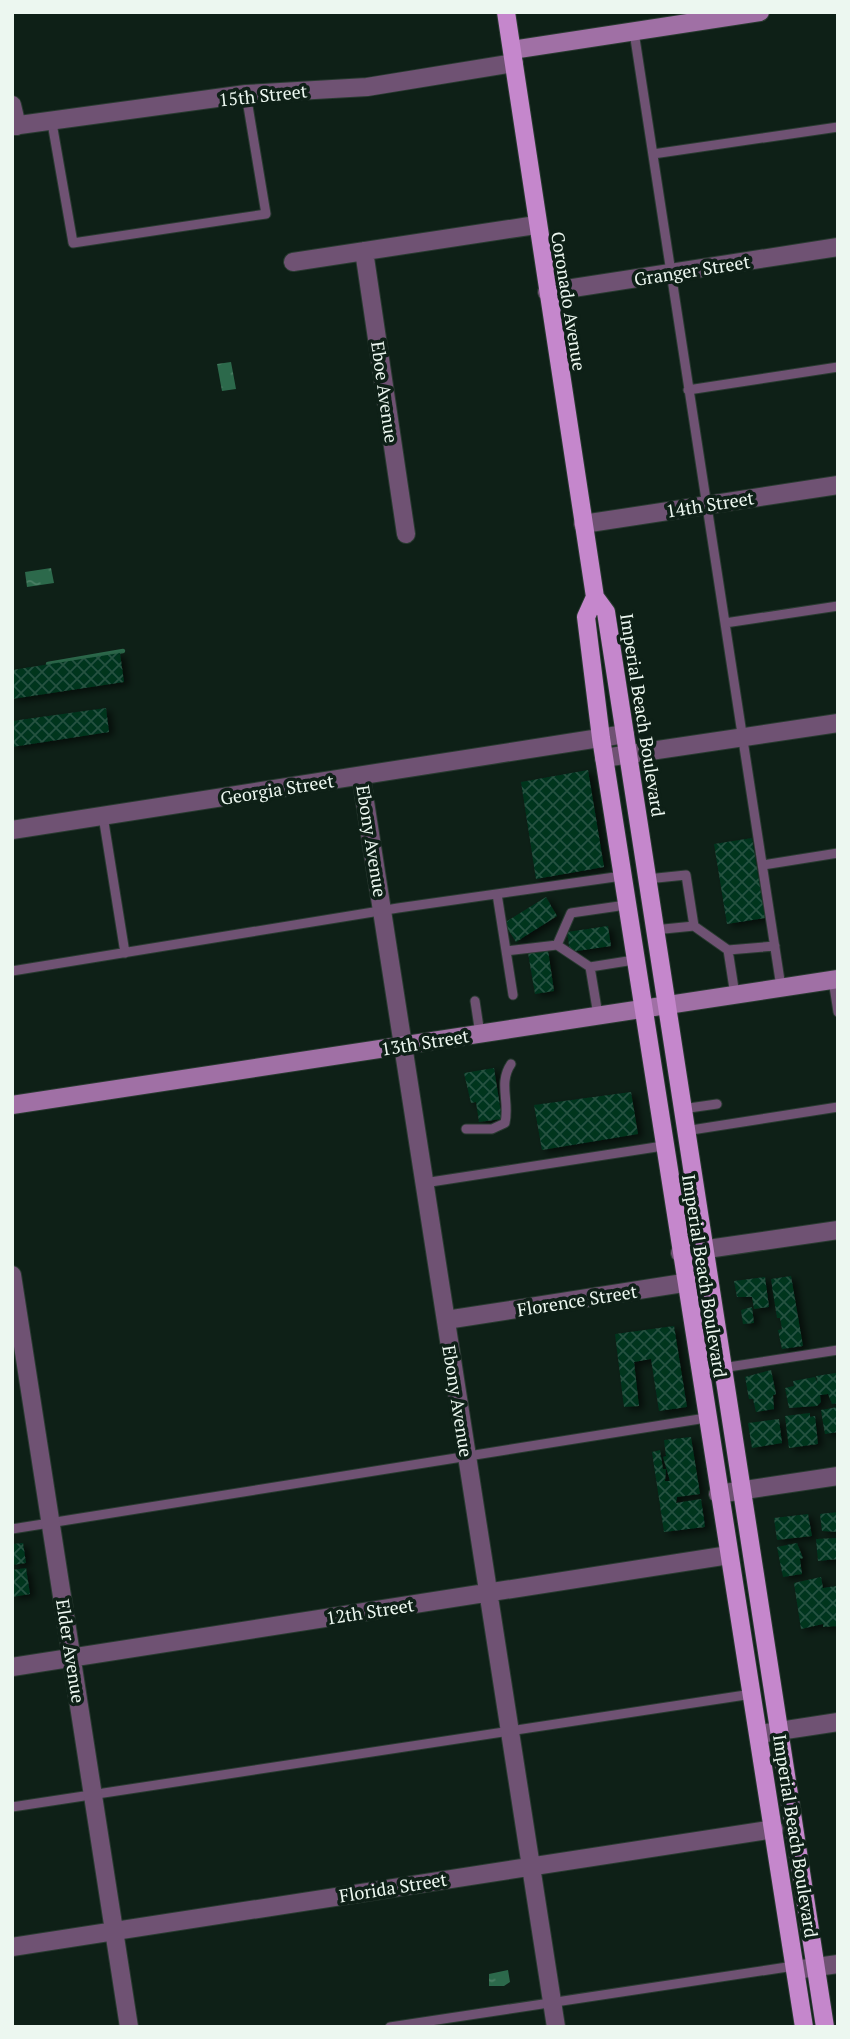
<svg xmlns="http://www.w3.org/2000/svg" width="850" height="2039" viewBox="0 0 850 2039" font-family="'PT Serif',serif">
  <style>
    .water { fill: url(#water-ripples) }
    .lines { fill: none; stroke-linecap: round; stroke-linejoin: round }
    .stream { stroke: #2c694b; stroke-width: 4.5 }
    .building { fill: url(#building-cross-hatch); filter: url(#shadow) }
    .lane-casing { stroke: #293a31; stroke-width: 11 }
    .street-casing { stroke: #293a31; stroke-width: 20 }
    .secondary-casing { stroke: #293a31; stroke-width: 20 }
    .primary-casing { stroke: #293a31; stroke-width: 20 }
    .lane { stroke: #6f5273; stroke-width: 9 }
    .street { stroke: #6f5273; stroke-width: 18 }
    .secondary { stroke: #a070a5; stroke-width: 18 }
    .primary { stroke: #c587cc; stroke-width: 18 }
    .labels { text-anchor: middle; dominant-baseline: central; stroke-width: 7; stroke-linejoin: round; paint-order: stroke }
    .street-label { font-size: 18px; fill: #ecf7f0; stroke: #0e2017 }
  </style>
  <defs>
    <pattern id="water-ripples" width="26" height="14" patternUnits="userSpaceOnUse" patternTransform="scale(1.75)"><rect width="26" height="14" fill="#2c694b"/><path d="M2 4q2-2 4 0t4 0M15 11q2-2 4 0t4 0" fill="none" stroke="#4b7f65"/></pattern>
    <pattern id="building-cross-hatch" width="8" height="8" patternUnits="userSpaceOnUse" patternTransform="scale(1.75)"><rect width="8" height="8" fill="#01341f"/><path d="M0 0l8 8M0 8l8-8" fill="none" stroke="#265240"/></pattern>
    <filter id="shadow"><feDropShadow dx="5" dy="3" stdDeviation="3.5" flood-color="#0009"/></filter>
  </defs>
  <rect width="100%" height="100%" fill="#0e2017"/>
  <!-- water -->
  <path class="water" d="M231,362L236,389L222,391L217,364Z
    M51,568L54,583L27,587L25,572Z
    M508,1970L510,1982L504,1986H489V1974Z"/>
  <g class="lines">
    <!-- stream -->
    <path class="stream" d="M48,664L123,651"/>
  </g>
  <!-- building -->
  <path class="building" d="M120,653L124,682L12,699V670Z
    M106,708L109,732L12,747V721Z
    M588,770L604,867L536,879L521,782Z
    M752,838L765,918L727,924L714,844Z
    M546,897L557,916L516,942L504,923Z
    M608,926L611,946L570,952L567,932Z
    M548,950L554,991L535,994L528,953Z
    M494,1068L502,1119L479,1122L476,1102L471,1103L464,1073Z
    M631,1092L638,1134L542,1150L534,1105Z
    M791,1276L803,1346L782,1349L778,1330L782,1329L780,1318H777L771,1279Z
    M765,1277L769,1307L754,1309L752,1297H737L734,1281Z
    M752,1307L754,1323L743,1324L741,1310Z
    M674,1326L687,1407L659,1411L651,1359L634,1362L639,1406L624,1407L615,1334Z
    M771,1370L776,1394L773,1395L774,1409L756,1412L753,1399H749L745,1377Z
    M836,1373L838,1403L832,1404L828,1394L820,1395L821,1402L817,1406L789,1408L785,1388L794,1386L793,1381L815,1377L818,1384L816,1376Z
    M838,1407V1432L825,1434L821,1410Z
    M810,1413V1417L815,1416L818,1444L789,1448L785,1416Z
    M779,1419L782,1443L752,1448L748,1423Z
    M691,1437L700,1494L677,1497L676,1503L701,1499L705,1527L664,1532L652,1452L660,1450L663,1469H666L665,1481H670L663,1457L666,1456L664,1440Z
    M838,1512V1532L822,1531L820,1514Z
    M808,1514L812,1536L777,1540L774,1518Z
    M838,1538V1559L818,1561L816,1539Z
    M23,1543L26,1563L12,1565V1544Z
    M797,1543L803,1558L800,1559L802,1574L783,1577L777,1547Z
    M26,1568L30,1594L12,1597V1570Z
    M821,1577L823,1588L836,1586L838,1626L823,1627V1624L801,1629L794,1583Z"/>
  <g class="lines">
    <!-- lane casing -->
    <g class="lane-casing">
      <path id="lane" d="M634,32L781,987
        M52,123L73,243L266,214L246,94
        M653,154L838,127
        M688,390L838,367
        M725,623L838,606
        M103,816L125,953
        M763,865L838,853
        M647,879L686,875L694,926
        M497,894L513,995
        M654,930L694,926L728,950L775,946
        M557,945L590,967L634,960
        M728,950L735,995
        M506,951L557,945L571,913L626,905
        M590,967L598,1015
        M12,971L398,908L622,876
        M833,980L838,1012
        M475,1001L480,1034
        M682,1109L717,1104
        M466,1129H492L505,1123C510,1102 498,1083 511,1064
        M685,1131L838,1107
        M424,1183L663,1146
        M722,1368L838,1350
        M12,1529L706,1418
        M12,1807L752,1694
        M390,2027L794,1966"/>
    </g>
    <!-- street casing -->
    <g class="street-casing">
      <path id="street" d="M12,105L17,126
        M12,126L246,94L367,87L514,63
        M364,251L406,534
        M293,262L536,225
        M547,292L838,247
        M583,524L838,485
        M604,758L838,723
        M361,776L556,2027
        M12,830L625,734
        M680,1253L838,1230
        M12,1275L129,2027
        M446,1320L709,1279
        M718,1494L838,1476
        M12,1667L729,1555
        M759,1734L838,1722
        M12,1947L774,1829
        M795,1970L838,1964"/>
    </g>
    <!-- secondary casing -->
    <g class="secondary-casing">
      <path id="secondary" d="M512,50L760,12
        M12,1105L838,979"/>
    </g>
    <!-- primary casing -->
    <g class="primary-casing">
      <path id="primary" d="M506,12L595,597L606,612L825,2027
        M595,597L586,617L601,738L804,2027"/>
    </g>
    <!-- lane -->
    <use href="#lane" class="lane"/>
    <!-- street -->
    <use href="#street" class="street"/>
    <!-- secondary -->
    <use href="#secondary" class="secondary"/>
    <!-- primary -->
    <use href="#primary" class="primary"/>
  </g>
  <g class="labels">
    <!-- street labels -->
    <g class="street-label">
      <text transform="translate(263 95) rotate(-6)">15th Street</text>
      <text transform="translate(692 270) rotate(-9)">Granger Street</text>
      <text transform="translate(569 301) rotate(81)">Coronado Avenue</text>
      <text transform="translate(385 392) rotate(82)">Eboe Avenue</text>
      <text transform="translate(710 504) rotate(-9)">14th Street</text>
      <text transform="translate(643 715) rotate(81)">Imperial Beach Boulevard</text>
      <text transform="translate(277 789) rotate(-9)">Georgia Street</text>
      <text transform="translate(372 841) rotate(81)">Ebony Avenue</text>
      <text transform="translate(425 1042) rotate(-9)">13th Street</text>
      <text transform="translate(705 1276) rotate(81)">Imperial Beach Boulevard</text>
      <text transform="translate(577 1300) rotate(-9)">Florence Street</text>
      <text transform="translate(458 1401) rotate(81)">Ebony Avenue</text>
      <text transform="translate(370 1611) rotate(-9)">12th Street</text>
      <text transform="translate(71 1651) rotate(81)">Elder Avenue</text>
      <text transform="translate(796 1836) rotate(81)">Imperial Beach Boulevard</text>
      <text transform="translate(393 1887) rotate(-9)">Florida Street</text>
    </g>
  </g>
  <!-- border -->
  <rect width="850" height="2039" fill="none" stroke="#ecf7f0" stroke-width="28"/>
</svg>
